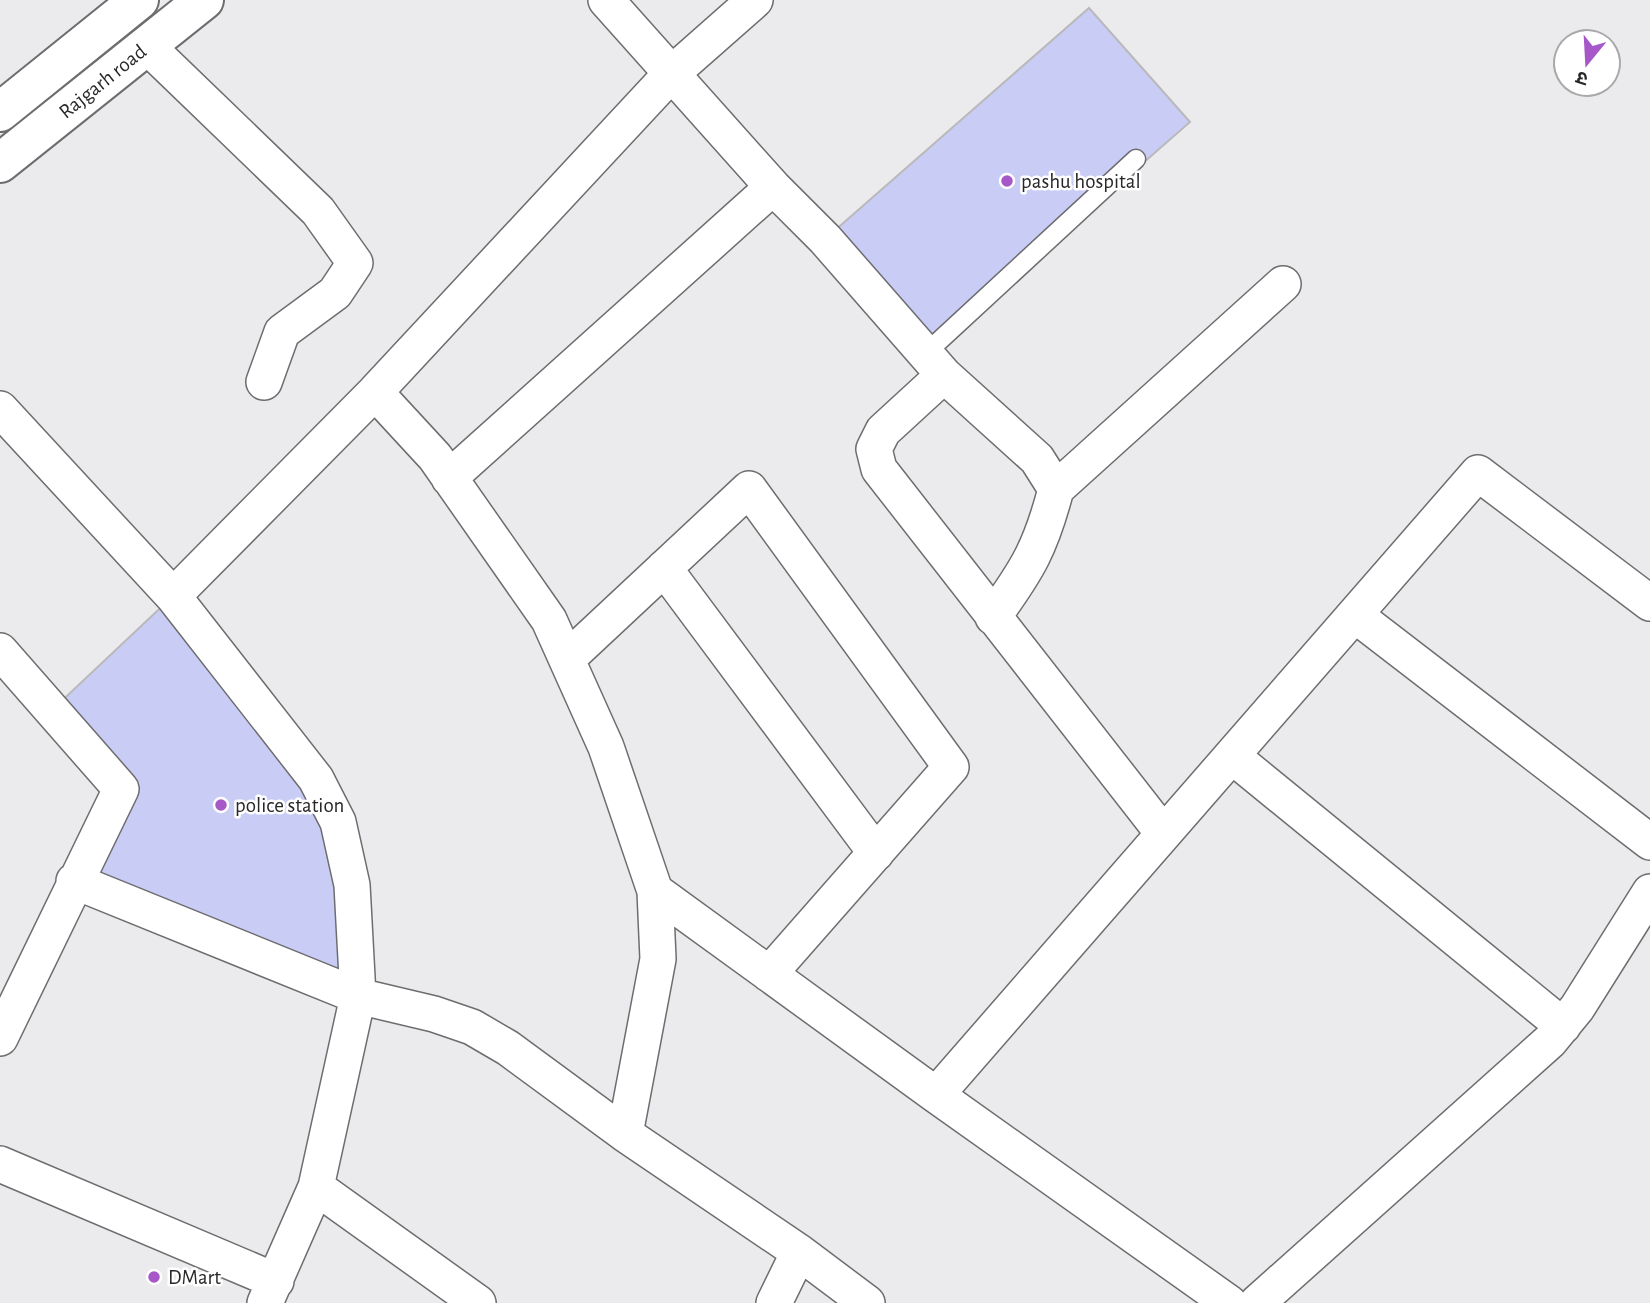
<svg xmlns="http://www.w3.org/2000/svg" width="1650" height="1303" viewBox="0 0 1650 1303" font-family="'Alegreya Sans','Noto Sans Devanagari',sans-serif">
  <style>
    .building { fill: #c9cdf6; stroke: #b9b9bb; stroke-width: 2 }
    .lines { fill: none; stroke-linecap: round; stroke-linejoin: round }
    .lane-casing { stroke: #6d6d6f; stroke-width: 21 }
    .street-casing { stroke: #6d6d6f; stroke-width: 38 }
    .primary-casing { stroke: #6d6d6f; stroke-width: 42 }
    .lane { stroke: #fff; stroke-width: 18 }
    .street { stroke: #fff; stroke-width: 35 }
    .primary { stroke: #fff; stroke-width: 38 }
    .poi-dot { fill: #a658c9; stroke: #fff; stroke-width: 2.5 }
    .labels { text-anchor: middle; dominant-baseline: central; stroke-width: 5; stroke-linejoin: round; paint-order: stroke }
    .street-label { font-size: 21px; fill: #282829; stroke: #fff }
    .poi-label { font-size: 21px; fill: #282829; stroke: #fff; text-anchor: start }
  </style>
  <rect width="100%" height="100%" fill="#ebebed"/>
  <!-- building -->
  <path class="building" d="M1089,8L1190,122L926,353L825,239Z
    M173,596L338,822L358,996L74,881L121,789L52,710Z"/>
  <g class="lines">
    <!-- lane casing -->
    <g class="lane-casing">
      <path id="lane" d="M926,353L1136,159"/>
    </g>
    <!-- street casing -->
    <g class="street-casing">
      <path id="street" d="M606,0L773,187L825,239L944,375L1037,459L1056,489L1283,284
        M146,45L318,211L355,263L335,293L282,332L264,382
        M944,375L883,431L874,449L879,469L1163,833
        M375,392L435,457L549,620L606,747L655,891L658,959L625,1134
        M0,409L173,596L316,779L338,822L352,885L358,996L316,1187L265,1303
        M449,478L773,187
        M664,568L876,853
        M173,596L375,392L670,75L755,0
        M1355,615L1650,842
        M993,617C1028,569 1041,547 1056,489
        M0,651L121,789L0,1038
        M567,659L749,489L951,767L769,974
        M1232,756L1563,1026
        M74,881L358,996L434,1014L472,1027L508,1048L625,1134L799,1252L867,1303
        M655,891L936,1095L1229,1303
        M936,1095L1478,473L1650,603
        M0,1164L276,1281
        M316,1187L478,1303
        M774,1303L799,1252
        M1257,1303L1550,1041L1577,1008L1650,892"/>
    </g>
    <!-- primary casing -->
    <g class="primary-casing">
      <g id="primary">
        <path d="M0,112L139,0"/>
        <path id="s1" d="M0,163L204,0"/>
      </g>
    </g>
    <!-- lane -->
    <use href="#lane" class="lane"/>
    <!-- street -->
    <use href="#street" class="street"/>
    <!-- primary -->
    <use href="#primary" class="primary"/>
  </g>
  <!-- markers -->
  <g class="poi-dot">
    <circle cx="1007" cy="181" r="7"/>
    <circle cx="221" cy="805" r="7"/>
    <circle cx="154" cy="1277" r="7"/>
  </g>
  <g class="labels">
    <!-- street labels -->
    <g class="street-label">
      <text stroke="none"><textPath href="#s1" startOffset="131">Rajgarh road</textPath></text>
    </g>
    <!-- poi labels -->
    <g class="poi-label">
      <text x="1021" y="181">pashu hospital</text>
      <text x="235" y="805">police station</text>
      <text x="168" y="1277">DMart</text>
    </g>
  </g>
  <!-- north arrow -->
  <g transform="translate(1587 63) rotate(198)"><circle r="33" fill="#ffffff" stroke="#a9a9a9" stroke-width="2"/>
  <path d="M0-5L12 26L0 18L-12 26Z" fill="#a658c9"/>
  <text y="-10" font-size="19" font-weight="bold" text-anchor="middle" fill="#282829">उ</text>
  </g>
</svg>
